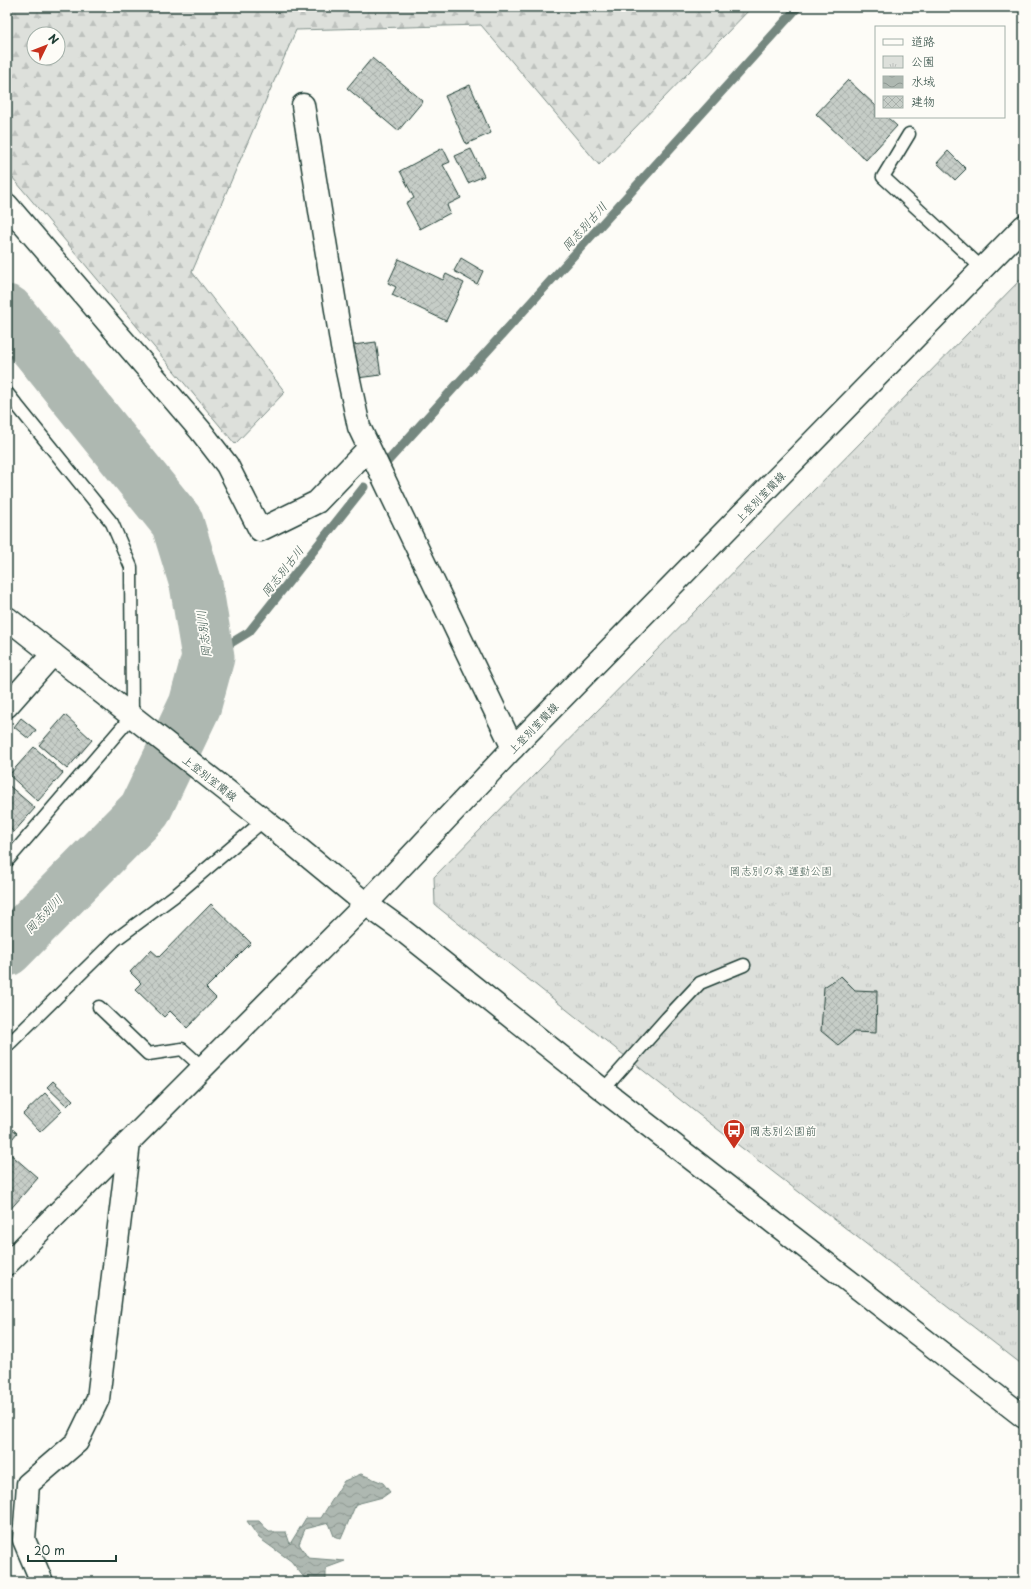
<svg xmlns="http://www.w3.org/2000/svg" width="1031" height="1589" viewBox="0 0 1031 1589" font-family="'Playpen Sans','Klee One',sans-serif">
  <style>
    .forest { fill: url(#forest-firs); stroke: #7e8e88; fill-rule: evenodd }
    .park { fill: url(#park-tufts); stroke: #7e8e88 }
    .water { fill: url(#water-waves); stroke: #75877f }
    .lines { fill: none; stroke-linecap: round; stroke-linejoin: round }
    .stream { stroke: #75877f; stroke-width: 9 }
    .river { stroke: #aeb8b1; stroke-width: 53 }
    .building { fill: url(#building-cross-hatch); stroke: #1f3d34 }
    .service-casing { stroke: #1f3d34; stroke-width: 15 }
    .minor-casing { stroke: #1f3d34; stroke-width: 25 }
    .tertiary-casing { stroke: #1f3d34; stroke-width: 25 }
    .secondary-casing { stroke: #1f3d34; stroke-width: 25 }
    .service { stroke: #fdfcf7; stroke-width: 12 }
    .minor { stroke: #fdfcf7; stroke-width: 22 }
    .tertiary { stroke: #fdfcf7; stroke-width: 22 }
    .secondary { stroke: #fdfcf7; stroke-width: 22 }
    .labels { text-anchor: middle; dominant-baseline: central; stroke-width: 3.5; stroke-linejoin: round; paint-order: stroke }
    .street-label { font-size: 11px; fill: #1f3d34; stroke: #fdfcf7 }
    .park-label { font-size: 11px; fill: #455e55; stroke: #fdfcf7 }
    .poi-label { font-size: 11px; fill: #1f3d34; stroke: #fdfcf7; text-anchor: start }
    .water-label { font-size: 12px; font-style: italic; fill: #435c53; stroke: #fdfcf7 }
  </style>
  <defs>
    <pattern id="forest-firs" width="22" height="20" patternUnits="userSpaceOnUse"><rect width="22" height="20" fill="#dde0db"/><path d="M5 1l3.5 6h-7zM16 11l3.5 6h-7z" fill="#bdc1bd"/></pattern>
    <pattern id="park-tufts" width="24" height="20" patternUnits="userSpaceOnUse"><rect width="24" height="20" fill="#dde0db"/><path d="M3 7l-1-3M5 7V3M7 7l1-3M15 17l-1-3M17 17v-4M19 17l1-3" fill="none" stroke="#bdc1bd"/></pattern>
    <pattern id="water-waves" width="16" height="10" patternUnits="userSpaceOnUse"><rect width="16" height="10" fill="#aeb8b1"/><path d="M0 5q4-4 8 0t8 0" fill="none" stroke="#8d9791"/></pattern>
    <pattern id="building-cross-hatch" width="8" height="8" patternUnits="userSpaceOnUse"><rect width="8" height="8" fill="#c6cdc7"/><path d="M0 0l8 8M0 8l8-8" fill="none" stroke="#aab1ac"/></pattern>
  </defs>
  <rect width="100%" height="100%" fill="#fdfcf7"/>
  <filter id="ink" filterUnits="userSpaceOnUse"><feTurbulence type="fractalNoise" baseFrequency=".025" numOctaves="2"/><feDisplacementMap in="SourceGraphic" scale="8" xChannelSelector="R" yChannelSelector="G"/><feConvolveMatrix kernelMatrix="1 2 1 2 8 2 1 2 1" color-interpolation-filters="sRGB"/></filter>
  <g filter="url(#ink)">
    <!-- forest -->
    <path class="forest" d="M7,7H752L599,165L481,25L296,30L192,272L285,392L235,444L7,171ZM34,34H58V58H34Z"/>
    <!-- park -->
    <path class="park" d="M1024,276V1366L698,1114L435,905L434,877Z"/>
    <!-- water -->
    <path class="water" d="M361,1474L383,1483L390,1492L383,1497L356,1504L341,1539L334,1536L329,1523L305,1529L299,1544L308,1558L345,1561L326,1568V1581L306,1580L291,1561L259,1538L247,1521H259L269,1532H286L290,1544L306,1518H321L344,1481Z"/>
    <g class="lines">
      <!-- stream -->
      <path class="stream" d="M387,462L798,7
        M208,657L249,632L364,487"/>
      <!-- river -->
      <path class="river" d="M7,311L177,522L196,584L208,657L195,705L145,810L7,950"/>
    </g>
    <!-- building -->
    <path class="building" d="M372,58L423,101L398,131L347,88Z
      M848,80L876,106V117H887L897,126L866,160L816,114Z
      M470,85L491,133L466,144L445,96Z
      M443,148L450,162L443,165L461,198L447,205L450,213L420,229L406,203L414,198L400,171Z
      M471,149L484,176L468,183L455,156Z
      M948,151L966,169L955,180L937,163Z
      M461,258L483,271L477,284L454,271Z
      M399,259L443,280L446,274L464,283L446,321L392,295L396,287L388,283Z
      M376,342L381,375L357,378L353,345Z
      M65,715L92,740L67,769L39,745Z
      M21,718L36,730L29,739L14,727Z
      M34,747L63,773L38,801L9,775Z
      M7,784L35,808L14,832L7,826V817L10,814L7,811Z
      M211,904L251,943L206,988L216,998L187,1028L170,1011L164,1017L135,989L141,983L130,972L151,950L159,957Z
      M841,976L855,990L877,991L876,1033L854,1032L838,1045L821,1031L824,987Z
      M53,1081L73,1100L67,1106L47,1087Z
      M45,1093L62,1111L40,1132L23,1114Z
      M7,1124L17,1133L7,1145Z
      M7,1151L38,1178L7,1213Z"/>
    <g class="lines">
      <!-- service casing -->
      <g class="service-casing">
        <path id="service" d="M909,134L883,177L983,269
          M7,393L112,523L131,567L132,716L7,861
          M99,1007L148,1054L182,1049L203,1068
          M7,1046L115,940L177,894L264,820
          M603,1090L667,1018L700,983L744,965"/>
      </g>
      <!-- minor casing -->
      <g class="minor-casing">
        <path id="minor" d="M303,105L342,347L359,427L513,748
          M7,205L200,430L227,465L260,530L317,502L369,448
          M7,706L53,654
          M42,1582L24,1540L28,1484L77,1442L98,1399L129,1143"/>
      </g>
      <!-- tertiary casing -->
      <g class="tertiary-casing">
        <path id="tertiary" d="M7,1264L366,904L402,930L603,1090L1024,1417"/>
      </g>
      <!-- secondary casing -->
      <g class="secondary-casing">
        <path id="secondary" d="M7,618L264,820L366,904L513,748L1024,226"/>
      </g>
      <!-- service -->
      <use href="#service" class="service"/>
      <!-- minor -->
      <use href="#minor" class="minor"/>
      <!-- tertiary -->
      <use href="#tertiary" class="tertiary"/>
      <!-- secondary -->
      <use href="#secondary" class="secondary"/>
    </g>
  </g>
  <!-- icons -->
  <defs>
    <g id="bus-pin" transform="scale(1.15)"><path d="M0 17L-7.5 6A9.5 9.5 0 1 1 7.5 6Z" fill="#c8321e" stroke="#fdfcf7"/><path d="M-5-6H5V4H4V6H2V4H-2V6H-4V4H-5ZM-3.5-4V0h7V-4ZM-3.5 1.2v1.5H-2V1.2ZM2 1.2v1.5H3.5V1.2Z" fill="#fff"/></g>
  </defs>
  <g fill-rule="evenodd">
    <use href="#bus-pin" x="734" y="1130"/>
  </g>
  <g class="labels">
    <!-- street labels -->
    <g class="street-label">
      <text transform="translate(760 497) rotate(-46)">上登別室蘭線</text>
      <text transform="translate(533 728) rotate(-46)">上登別室蘭線</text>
      <text transform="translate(210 778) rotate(38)">上登別室蘭線</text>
    </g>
    <!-- park labels -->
    <g class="park-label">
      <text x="781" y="870">岡志別の森 運動公園</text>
    </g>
    <!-- poi labels -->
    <g class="poi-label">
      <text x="750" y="1130">岡志別公園前</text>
    </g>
    <!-- water labels -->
    <g class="water-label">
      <text transform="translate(584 226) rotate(-48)">岡志別古川</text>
      <text transform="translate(282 571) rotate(-52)">岡志別古川</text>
      <text transform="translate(203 634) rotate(-97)">岡志別川</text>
      <text transform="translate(43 914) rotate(-46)">岡志別川</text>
    </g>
  </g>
  <!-- margin -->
  <rect width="1031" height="1589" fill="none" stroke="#fdfcf7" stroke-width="24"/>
  <rect x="12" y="12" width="1007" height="1565" fill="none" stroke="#1f3d34" stroke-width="1.5" filter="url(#ink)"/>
  <!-- legend -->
  <rect x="875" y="26" width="130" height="92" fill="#fdfcf7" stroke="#a4b0a9"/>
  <rect x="883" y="39" width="20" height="6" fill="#fdfcf7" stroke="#a4b0a9"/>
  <text x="911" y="46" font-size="12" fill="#1f3d34">道路</text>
  <rect x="883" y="56" width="20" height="12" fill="url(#park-tufts)" stroke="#a4b0a9"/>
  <text x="911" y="66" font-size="12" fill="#1f3d34">公園</text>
  <rect x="883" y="76" width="20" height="12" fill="url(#water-waves)" stroke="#a4b0a9"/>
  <text x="911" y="86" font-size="12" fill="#1f3d34">水域</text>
  <rect x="883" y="96" width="20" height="12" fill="url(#building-cross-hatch)" stroke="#a4b0a9"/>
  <text x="911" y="106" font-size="12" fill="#1f3d34">建物</text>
  <!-- north arrow -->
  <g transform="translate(46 46) rotate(47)"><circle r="19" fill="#fdfcf7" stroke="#a4b0a9"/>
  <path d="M0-3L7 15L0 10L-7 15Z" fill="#c8321e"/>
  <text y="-6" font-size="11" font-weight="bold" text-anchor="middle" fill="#1f3d34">N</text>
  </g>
  <!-- scale -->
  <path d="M28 1555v6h88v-6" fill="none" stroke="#1f3d34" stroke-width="2"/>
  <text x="34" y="1555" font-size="12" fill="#1f3d34" stroke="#fdfcf7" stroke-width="3" paint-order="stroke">20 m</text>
</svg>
